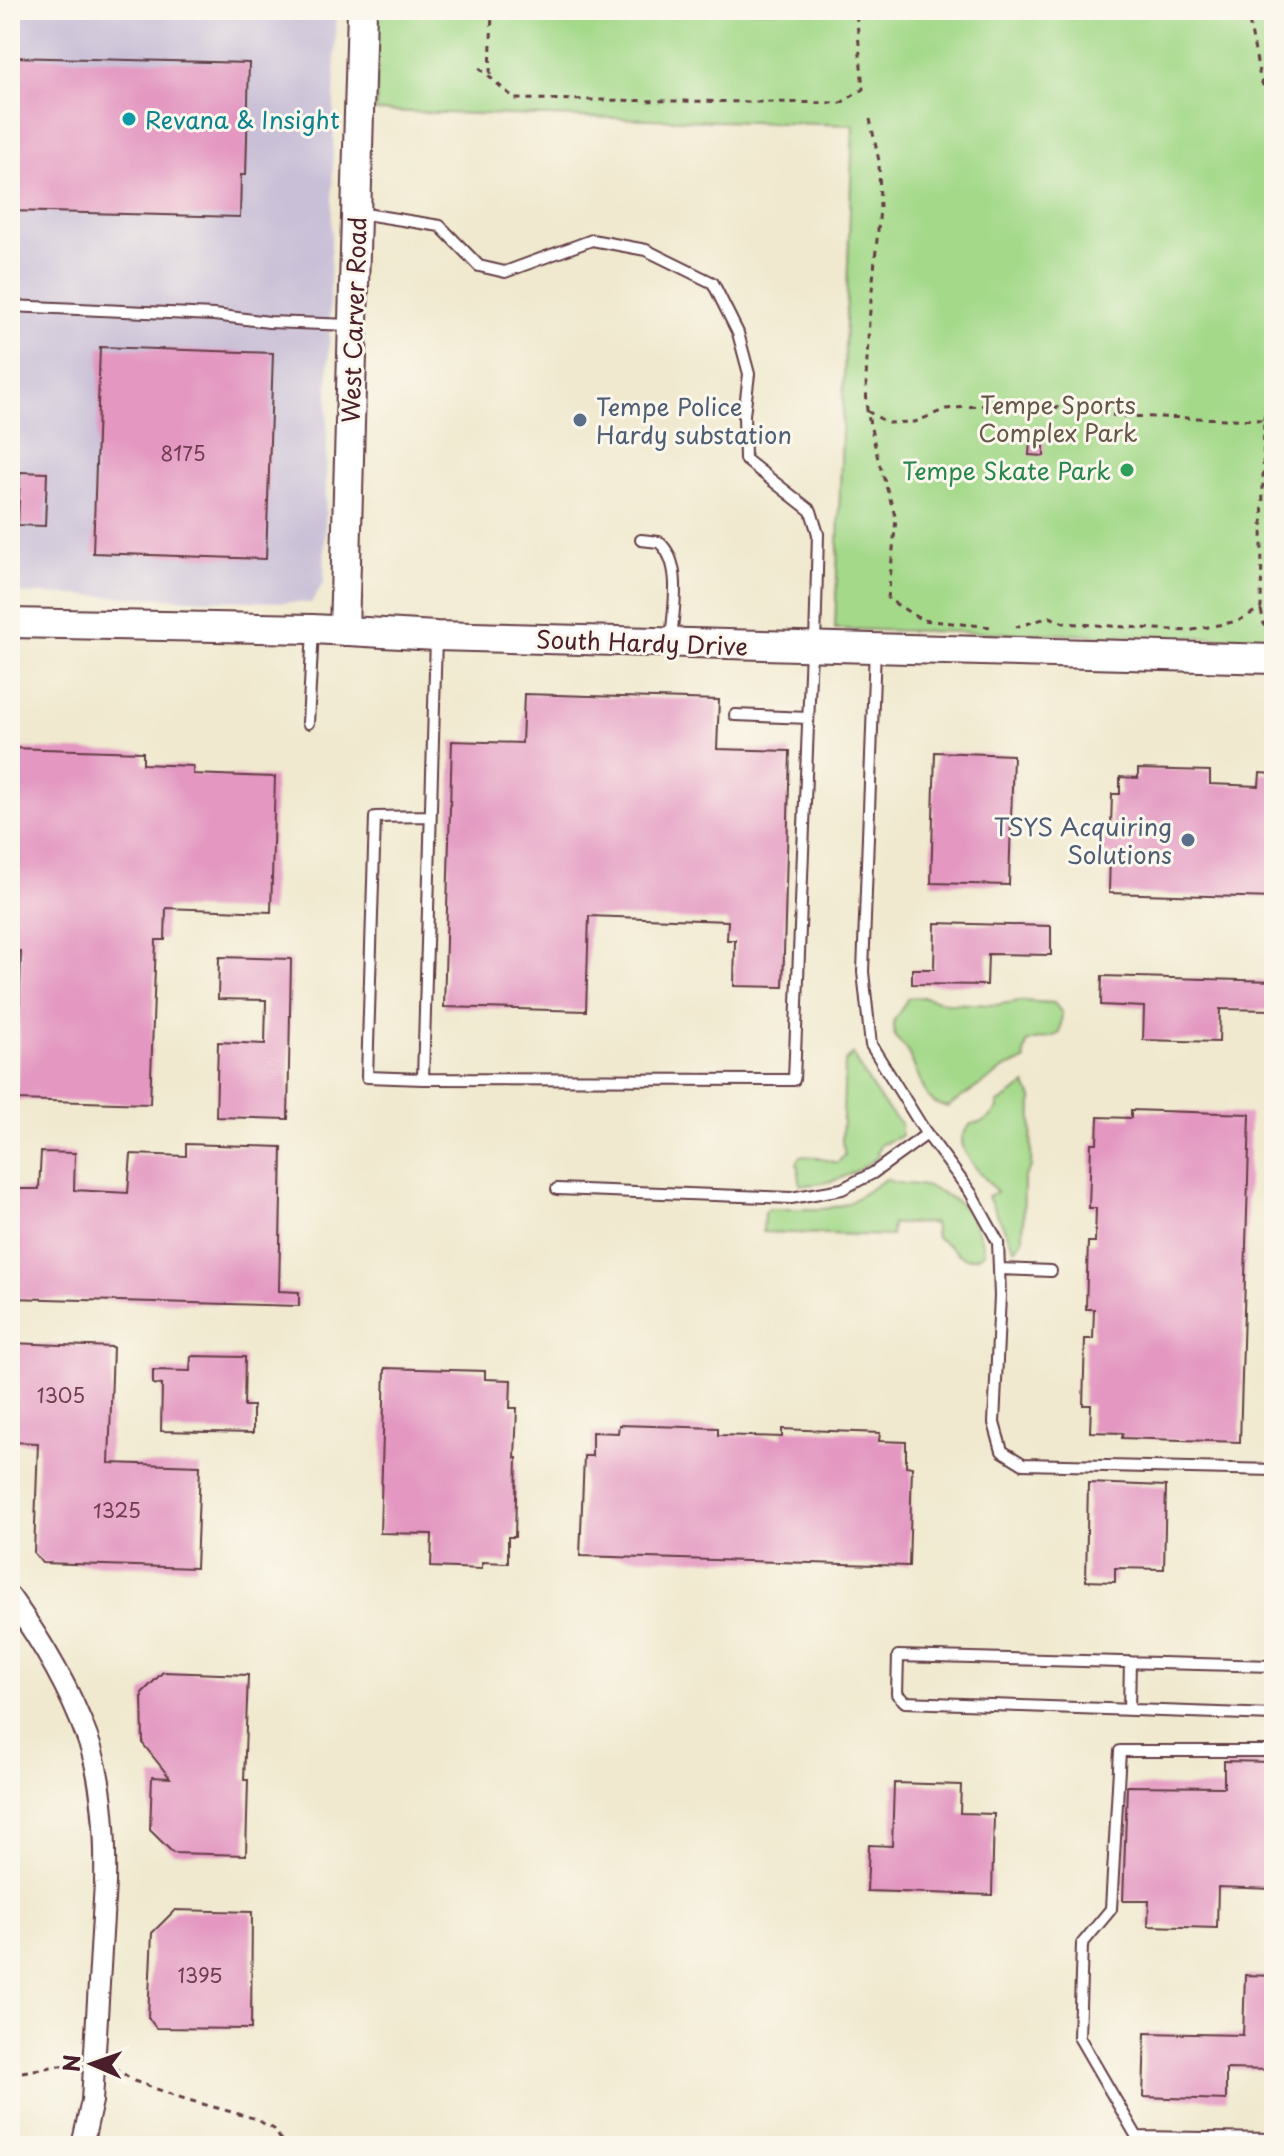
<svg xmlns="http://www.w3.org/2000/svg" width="1284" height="2156" viewBox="0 0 1284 2156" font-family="'Playpen Sans',sans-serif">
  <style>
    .industrial { fill: #c9bfd7 }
    .green { fill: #a4d98a; stroke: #777c5a; stroke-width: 2 }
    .building { fill: #e397c1 }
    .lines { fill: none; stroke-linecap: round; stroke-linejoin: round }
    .lane-casing { stroke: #633d44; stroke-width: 14 }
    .street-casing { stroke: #633d44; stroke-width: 24 }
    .secondary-casing { stroke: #633d44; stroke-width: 32 }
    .path { stroke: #633d44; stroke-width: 3; stroke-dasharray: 6 6; stroke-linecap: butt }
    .lane { stroke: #fff; stroke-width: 10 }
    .street { stroke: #fff; stroke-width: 20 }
    .secondary { stroke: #fff; stroke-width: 28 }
    .culture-dot { fill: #0f9aa8; stroke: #fbf7ec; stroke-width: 3 }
    .service-dot { fill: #5c6f8a; stroke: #fbf7ec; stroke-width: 3 }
    .leisure-dot { fill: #2e9e5b; stroke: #fbf7ec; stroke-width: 3 }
    .labels { text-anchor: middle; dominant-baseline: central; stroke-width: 6; stroke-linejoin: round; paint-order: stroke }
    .number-label { font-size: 20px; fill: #703d50 }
    .culture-label { font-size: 24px; fill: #0d838f; stroke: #fbf7ec; text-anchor: start }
    .street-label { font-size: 24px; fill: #4a1f2b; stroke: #fbf7ec }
    .park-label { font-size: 24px; fill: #655748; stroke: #fbf7ec }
    .service-label { font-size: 24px; fill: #4e5e75; stroke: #fbf7ec; text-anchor: start }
    .leisure-label { font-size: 24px; fill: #27864d; stroke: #fbf7ec; text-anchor: end }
  </style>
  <rect width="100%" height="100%" fill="#fbf7ec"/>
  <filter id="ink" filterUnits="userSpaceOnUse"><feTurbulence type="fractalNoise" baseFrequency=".0125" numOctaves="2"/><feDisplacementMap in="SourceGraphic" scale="16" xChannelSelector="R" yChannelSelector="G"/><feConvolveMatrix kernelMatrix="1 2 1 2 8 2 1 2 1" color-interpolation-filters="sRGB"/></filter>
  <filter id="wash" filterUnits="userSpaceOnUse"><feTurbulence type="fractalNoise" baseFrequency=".006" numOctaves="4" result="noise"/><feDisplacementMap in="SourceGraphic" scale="32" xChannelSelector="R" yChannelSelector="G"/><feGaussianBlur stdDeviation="1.8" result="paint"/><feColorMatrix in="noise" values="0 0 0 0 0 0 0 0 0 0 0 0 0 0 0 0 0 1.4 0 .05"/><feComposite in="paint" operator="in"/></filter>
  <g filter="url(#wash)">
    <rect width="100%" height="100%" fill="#f0e9cf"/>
    <!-- industrial -->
    <path class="industrial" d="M10,10H336L324,582L311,603L10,593Z"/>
    <!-- green -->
    <path class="green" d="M379,10H1274V639L835,629L853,125L376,111Z
      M924,997L946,1003L996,1005L1020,1001L1054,1003L1062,1013L1060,1033C1049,1040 1038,1037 1027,1043L1024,1054L1025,1061L1009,1066L947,1107L935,1103L927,1096L907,1050L895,1037L893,1022L908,998Z
      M853,1054C866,1079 880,1103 901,1124V1136L880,1145L877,1152L878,1157C851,1175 834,1185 801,1185L797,1163L801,1156L816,1157L837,1163L845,1155L842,1141L845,1062Z
      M1026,1085L1032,1098L1031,1167L1024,1178L1023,1240L1015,1249L988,1197L997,1192C987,1179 956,1152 963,1135C965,1131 968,1127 971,1124C984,1123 991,1119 998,1108L997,1104Z
      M886,1179C898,1186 910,1183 923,1186C932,1187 957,1200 963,1207C972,1215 984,1242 984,1253C961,1269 956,1245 936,1238L934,1223L892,1224L891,1236L763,1232L764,1212L769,1209H824L847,1204Z"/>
    <g id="blocks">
      <!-- building -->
      <path class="building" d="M10,57L249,63L246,175H241L240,217L10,211Z
        M100,347L273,353L266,559L93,553Z
        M1030,441H1044V456L1029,455Z
        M20,472L47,473L45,526L18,525Z
        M524,694L719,700L717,749L790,751L783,987L734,986L735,940H727L728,921L589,916L586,1011L444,1007L452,741L522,743Z
        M10,748L143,752V764L193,766V774L275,777L271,912L166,908L165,940H156L150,1104L17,1100L21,951H11L13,886H10Z
        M935,752L1013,755L1009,885L931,883Z
        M1138,769L1210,771V784L1259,786L1260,773L1274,774V898L1109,893L1110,853H1102L1103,827H1111L1112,794H1120V777L1138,778Z
        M935,923L1051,926V955L988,954L987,985L912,984V969H934Z
        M219,957L291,959L288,1119L216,1117L218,1042L265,1044L266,1000L218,999Z
        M1102,976L1274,981L1273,1010L1220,1009L1219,1042L1143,1040L1144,1007L1101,1005Z
        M1131,1110L1250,1114L1240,1442L1122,1438L1123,1433L1090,1432L1091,1405H1083L1085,1339H1093L1094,1309H1086L1088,1242H1095L1096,1208H1089L1091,1143H1097L1098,1117L1131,1118Z
        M186,1144L282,1147L279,1291L299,1292V1306L10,1298V1189H39L41,1152L75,1153L74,1190L128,1193L131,1154L186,1156Z
        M10,1343L113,1347L109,1463L200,1466L196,1568L42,1563L34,1553L38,1443L10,1442Z
        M191,1356L245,1357L244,1406H253V1433L161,1431L162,1385L153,1384V1370L190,1371Z
        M385,1368L485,1371V1379L511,1380L510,1408H517L515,1458H517L515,1537H508V1563L482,1562V1569L431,1567L432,1534L380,1533Z
        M619,1425L718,1428V1435L782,1437V1429L880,1433L879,1441L906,1442V1466L912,1467L909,1566L580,1556L584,1456H592V1432L618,1433Z
        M1088,1483L1166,1486L1164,1569L1115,1568V1582L1086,1581Z
        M163,1672L248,1675L244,1780H248L246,1855L173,1853L150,1830L152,1777L170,1778L143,1744L142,1693Z
        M1224,1761L1274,1762V1889L1218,1887L1217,1928L1148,1926L1149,1901H1123L1127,1786L1224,1787Z
        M894,1783L961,1785L960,1813L994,1814L992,1895L867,1891L869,1845L892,1846Z
        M175,1910L252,1912L251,2029L156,2028L148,2017L152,1933Z
        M1245,1975L1274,1976V2070L1226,2069V2100L1143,2097L1145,2033L1243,2035Z"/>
    </g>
  </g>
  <g filter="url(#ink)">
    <use href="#blocks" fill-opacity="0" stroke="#633d44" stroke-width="2"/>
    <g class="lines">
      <!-- lane casing -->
      <g class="lane-casing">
        <path id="lane" d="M359,213L440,226L479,266L505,272L592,240L646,250L713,283L738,333L749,374L744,415L745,459L811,511L818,534L815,644
          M10,306L214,315L269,322L351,325
          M641,540L659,542C684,564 673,610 671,640
          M436,638L423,1079L794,1080L811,649
          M875,648L863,972L871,1045L924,1130L971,1193L998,1242L1000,1296L994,1423L1002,1451L1023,1464L1274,1470
          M735,715L808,718
          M308,723L313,630
          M423,1079L367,1077L375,817L429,816
          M557,1189L791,1198L842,1189L873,1173L927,1134
          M999,1269L1051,1271
          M1274,1666L898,1656L897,1694L905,1702L1274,1715
          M1129,1710L1130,1662
          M1274,1751H1120L1111,1909L1082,1944L1079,2037L1137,2137L1274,2139"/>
      </g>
      <!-- street casing -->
      <g class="street-casing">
        <path id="street" d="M10,1597C41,1640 69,1687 87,1737C103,1778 106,1838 105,1883L92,2101L82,2146"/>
      </g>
      <!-- secondary casing -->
      <g class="secondary-casing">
        <path id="secondary" d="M10,623L313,629L436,636L1274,659
          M344,631L362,10"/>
      </g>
      <!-- path -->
      <path class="path" d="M1247,10L1260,78L1274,111
        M479,68L515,99L841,103L863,89L856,10
        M490,74L492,10
        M870,119L879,161L880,209L869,321L866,379L867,411L878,459L896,519L888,599L922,620L992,627
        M867,411L888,423L915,422L946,409L1018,402L1120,416L1264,420L1261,608L1238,621L1188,631L1064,623L1050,617L1016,627
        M1264,420L1274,326
        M1261,610L1264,624L1271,630
        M113,2070H118L134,2081L185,2099L253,2118L274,2129L285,2146
        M10,2073C33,2072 54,2064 77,2066"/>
      <!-- lane -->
      <use href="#lane" class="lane"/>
      <!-- street -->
      <use href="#street" class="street"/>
      <!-- secondary -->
      <use href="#secondary" class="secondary"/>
    </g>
  </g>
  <!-- markers -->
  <circle class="culture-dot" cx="129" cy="119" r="8"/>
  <g class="service-dot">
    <circle cx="580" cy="420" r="8"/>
    <circle cx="1188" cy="840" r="8"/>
  </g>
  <circle class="leisure-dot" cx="1127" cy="470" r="8"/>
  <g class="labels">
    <!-- number labels -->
    <g class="number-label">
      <text x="183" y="453">8175</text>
      <text x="61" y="1395">1305</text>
      <text x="117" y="1510">1325</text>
      <text x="200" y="1975">1395</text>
    </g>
    <!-- culture labels -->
    <g class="culture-label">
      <text x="145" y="119">Revana &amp; Insight</text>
    </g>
    <!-- street labels -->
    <g class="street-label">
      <text transform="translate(353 320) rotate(-88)">West Carver Road</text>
      <text transform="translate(642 642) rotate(2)">South Hardy Drive</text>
    </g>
    <!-- park labels -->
    <g class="park-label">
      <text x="1058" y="404">Tempe Sports<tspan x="1058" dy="28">Complex Park</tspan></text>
    </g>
    <!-- service labels -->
    <g class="service-label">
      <text x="596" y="406">Tempe Police<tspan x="596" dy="28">Hardy substation</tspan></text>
      <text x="1172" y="826" text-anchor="end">TSYS Acquiring<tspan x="1172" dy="28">Solutions</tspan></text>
    </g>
    <!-- leisure labels -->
    <g class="leisure-label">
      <text x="1111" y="470">Tempe Skate Park</text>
    </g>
  </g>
  <!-- margin -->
  <rect width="1284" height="2156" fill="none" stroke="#fbf7ec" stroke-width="40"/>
  <!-- north arrow -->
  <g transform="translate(92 2064) rotate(272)" stroke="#fbf7ec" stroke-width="6" paint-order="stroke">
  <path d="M0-6L14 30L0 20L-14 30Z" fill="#4a1f2b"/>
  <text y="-12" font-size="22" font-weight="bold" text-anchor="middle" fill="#4a1f2b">N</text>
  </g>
</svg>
